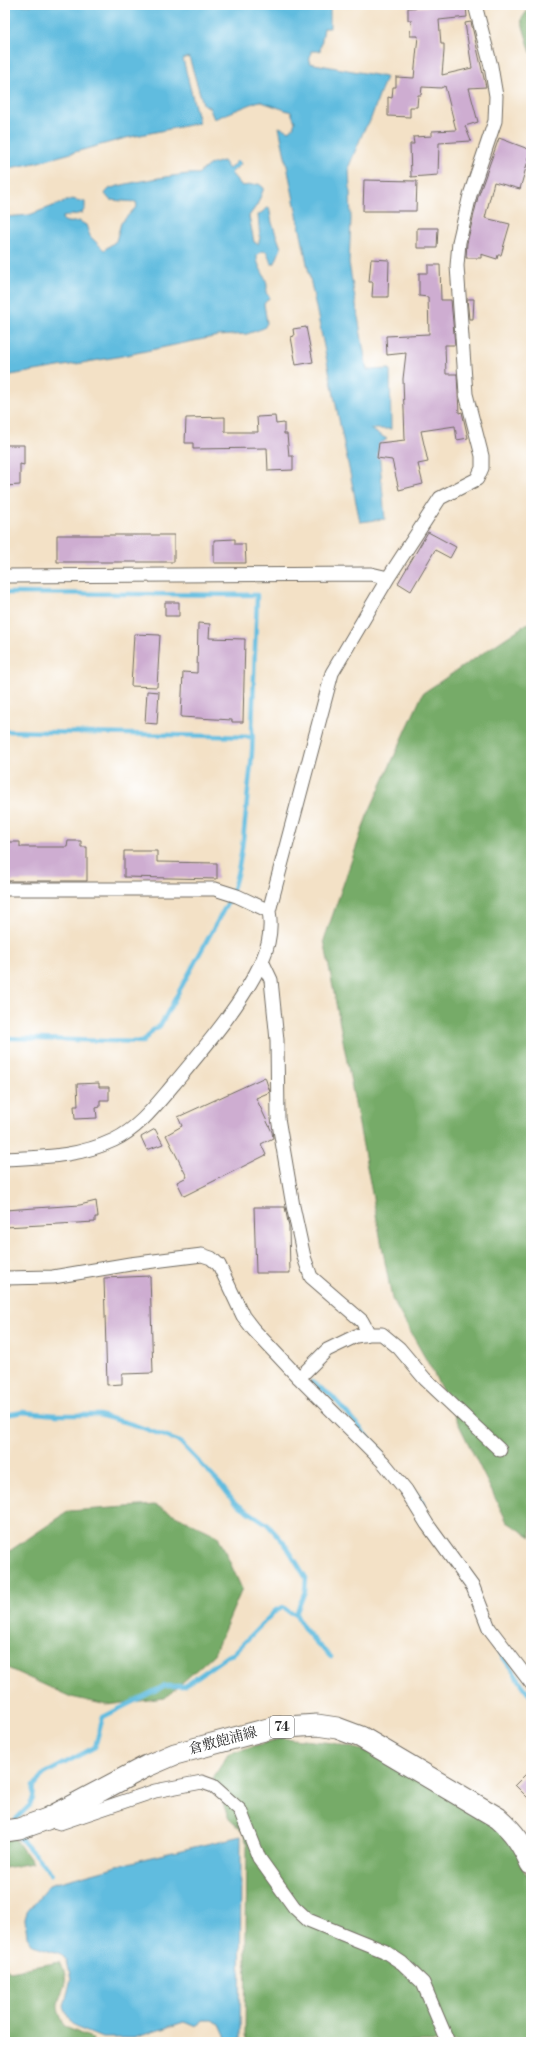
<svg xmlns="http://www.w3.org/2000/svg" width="536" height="2047" viewBox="0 0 536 2047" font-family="'Libre Bodoni','Noto Serif JP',serif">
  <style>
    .forest { fill: #76ab67; stroke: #506b49 }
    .water { fill: #61bcdf; stroke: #467485 }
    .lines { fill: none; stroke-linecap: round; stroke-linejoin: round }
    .stream { stroke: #61bcdf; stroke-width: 4.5 }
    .building { fill: #ceadd1 }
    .minor-casing { stroke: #716b61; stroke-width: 15 }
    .primary-casing { stroke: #716b61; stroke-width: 23 }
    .minor { stroke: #fff; stroke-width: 13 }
    .primary { stroke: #fff; stroke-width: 21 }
    .labels { text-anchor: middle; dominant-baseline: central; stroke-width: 3.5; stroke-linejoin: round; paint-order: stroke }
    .shield { fill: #fff; stroke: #6b6b6b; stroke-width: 1 }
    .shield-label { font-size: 13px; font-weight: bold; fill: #2b2b2b }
    .street-label { font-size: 14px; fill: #2b2b2b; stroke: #fff }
  </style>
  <rect width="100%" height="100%" fill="#fff"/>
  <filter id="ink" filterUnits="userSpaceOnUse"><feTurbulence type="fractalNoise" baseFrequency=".025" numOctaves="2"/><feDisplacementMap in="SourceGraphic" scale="8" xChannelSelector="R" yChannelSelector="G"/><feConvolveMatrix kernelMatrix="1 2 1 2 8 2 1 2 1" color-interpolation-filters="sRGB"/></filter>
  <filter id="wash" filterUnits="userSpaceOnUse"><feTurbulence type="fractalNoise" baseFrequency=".012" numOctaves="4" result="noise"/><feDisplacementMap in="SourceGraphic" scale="16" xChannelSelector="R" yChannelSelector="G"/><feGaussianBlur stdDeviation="0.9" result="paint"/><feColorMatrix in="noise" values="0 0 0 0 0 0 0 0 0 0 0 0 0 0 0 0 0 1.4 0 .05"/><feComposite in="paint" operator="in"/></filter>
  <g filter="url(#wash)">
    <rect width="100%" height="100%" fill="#f3e1c6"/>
    <!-- forest -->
    <path class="forest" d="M531,5V53L521,20Z
      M531,621V1537L507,1522L432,1370L392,1299L324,940L367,816L423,693Z
      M155,1505L218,1536L242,1589L214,1654L165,1698L107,1705L71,1697L5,1667V1554L69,1511Z
      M282,1738L333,1743L375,1753L496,1826L516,1851L531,1883V2042H247L245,2035L247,1844L243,1832L229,1819L213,1778L229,1753Z
      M14,1837L32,1863L5,1868V1839Z
      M60,1962C71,1984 62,1985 58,2005C57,2011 63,2021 65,2027L92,2038L91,2042H5V1967L10,1971Z"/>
    <!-- water -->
    <path class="water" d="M5,5H330V28H324L320,51H311L309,63L386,77L370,121L364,130L349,166L351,219L349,263L367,370L390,369L391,429H370L387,439L381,443L379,451L385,519L360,522L279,127L289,131L293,128L295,122L291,112L259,101L214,119L209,107L203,104L189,57L183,59L199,123L126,138L35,163L5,169Z
      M238,160L241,164L231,173L242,186L259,184L264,188L257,205L249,216L254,242L258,244L260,238L258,215L269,207L272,223L281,248L275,263L271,264L267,252L262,251L257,255C256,269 271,278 266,293L270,297L264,304L267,323L264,328L247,334L218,336L117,357L5,376V217L29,215L72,199L85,202V208L82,213L63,217L62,219C67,224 73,222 79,221L86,225L90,236L104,250L116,241L121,223L137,206L136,202L110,200L105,194C105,193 109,189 109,189C118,184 189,172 198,174L209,165L223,161L229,169Z
      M241,1836L240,2042H228L220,2024L212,2020H202L196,2027L184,2022L134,2038H102L75,2027L71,2023L64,2006L71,1980L67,1961L61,1954L33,1945L27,1936L25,1919L27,1912L49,1885L143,1859Z"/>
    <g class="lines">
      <!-- stream -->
      <path class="stream" d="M5,593L257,595L252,730C254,751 250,770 248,791C244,828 243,867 228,902L160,1026L153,1030L143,1042L5,1038
        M5,731L253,737
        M312,1382L331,1395L379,1449
        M5,1415L23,1412L57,1415H99L135,1425L180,1442L221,1485L234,1502L267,1524L285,1544L306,1578L305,1591L296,1614C304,1632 317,1644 331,1657
        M415,1493L423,1503
        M498,1650L531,1697
        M17,1825L16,1819L29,1806L33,1799L34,1786L44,1774L95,1747L103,1717L164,1686H185L227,1656L233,1654L276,1610L283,1607L289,1612L296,1614
        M18,1834L19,1837L52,1874"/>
    </g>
    <g id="blocks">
      <!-- building -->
      <path class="building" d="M451,5H466L467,17L439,20L441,44H444V51L442,75L472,68L465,23L471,22L486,87L469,88L478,122L465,126L471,141L439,143L438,175L411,177L410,144H414L413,137L432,136V131L456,130L445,86L441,88L422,87L421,95H418L417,107H410V117L388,116V97L392,98L393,87H396V77L414,78L418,36H410L411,20H408V8Z
        M499,138L531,150L520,189L494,182L485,218L510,224L501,255H498L497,259L481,254V258H466L467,243L478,197Z
        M364,180L417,181L416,211H363Z
        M417,228H438L437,248H417Z
        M371,259L389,260L388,297H372L373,282H369Z
        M428,265H440L441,300H451L455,345H445L446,374H457L459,413L462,412L468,438L457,440L455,426L421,431L428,462L418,464L423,484L399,490L392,460L377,458L379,443L405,440L403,379L406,353L387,355L386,336L429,334L428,297L419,296V273H428Z
        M467,299H474L473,319H469Z
        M306,327L313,362L296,365L291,337L294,336L293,329Z
        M275,416L276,424L284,423V434H287L289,456H293V470L268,471L267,448L193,449V443H185L186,418L225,417V432H258L257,417Z
        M5,445H24V465L20,464V485L5,486Z
        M428,532L456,547L450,558L435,550L411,591L398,583Z
        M57,535H174V562H57Z
        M235,539V544H245L246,563H214V540Z
        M165,602H179V616H165Z
        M198,623L210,624L209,638L245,639L243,722H232V720L181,717L183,672L197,673Z
        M134,634L160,635L157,687L131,686Z
        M147,691L159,692L157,724L145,723Z
        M68,841H81V847H87V881H5V842H20V847H67Z
        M124,851H157V862L217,863V879L124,877Z
        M265,1077L270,1092L256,1098L272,1132L273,1138L261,1144L266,1155L184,1196L177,1182L187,1177L166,1135L182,1126L178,1117Z
        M99,1083V1087H109V1100H100V1107L96,1108L97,1118L75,1119L74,1106H78L77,1084Z
        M155,1129L163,1144L147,1150L141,1137Z
        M96,1201L98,1217H95V1222L5,1227V1210L80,1205Z
        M254,1207H285L289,1227L290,1273H256Z
        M150,1276L153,1373L122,1374V1384L107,1385L104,1278Z
        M531,1769V1801L515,1785Z"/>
    </g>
  </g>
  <g filter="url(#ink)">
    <use href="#blocks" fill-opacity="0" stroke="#716b61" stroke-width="1"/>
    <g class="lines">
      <!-- minor casing -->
      <g class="minor-casing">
        <path id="minor" d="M5,576L371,574L388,578
          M5,889H215L237,896L269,911
          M262,961L271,980L277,1040L278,1118L293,1206L304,1257L311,1277L362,1321L369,1334
          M5,1159C44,1157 78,1157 114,1140C139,1128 156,1105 174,1084C204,1048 242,1004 262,961C269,945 272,928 269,911L332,673L388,578L440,498L477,479L482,468V456L466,394L457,266L459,242L470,195L495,121L496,96L491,66L475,5
          M5,1278L53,1277L130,1264L202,1255L211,1258L219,1265L243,1316L253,1329L299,1378L383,1462L406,1490L427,1524L473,1587L489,1628L531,1683
          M299,1378L327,1350L356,1336L369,1334H382L399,1348L425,1379L500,1450
          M48,1819L60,1823L155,1791L202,1782L213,1786L240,1810L259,1858L294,1907L308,1920L384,1951L402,1963L423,1983L448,2042"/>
      </g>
      <!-- primary casing -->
      <g class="primary-casing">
        <path id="primary" d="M5,1831L19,1829L47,1819L147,1766L175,1754L272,1728L317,1725L337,1728L361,1737L498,1818C515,1833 522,1844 531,1864"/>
      </g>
      <!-- minor -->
      <use href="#minor" class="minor"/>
      <!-- primary -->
      <use href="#primary" class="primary"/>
    </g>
  </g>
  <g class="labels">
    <!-- shield labels -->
    <rect class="shield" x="270" y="1716" width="24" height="22" rx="3"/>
    <g class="shield-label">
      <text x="282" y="1727">74</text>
    </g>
    <!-- street labels -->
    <g class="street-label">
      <text transform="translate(223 1741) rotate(-15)">倉敷飽浦線</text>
    </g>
  </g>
  <!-- margin -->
  <rect width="536" height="2047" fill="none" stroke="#fff" stroke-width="20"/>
</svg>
